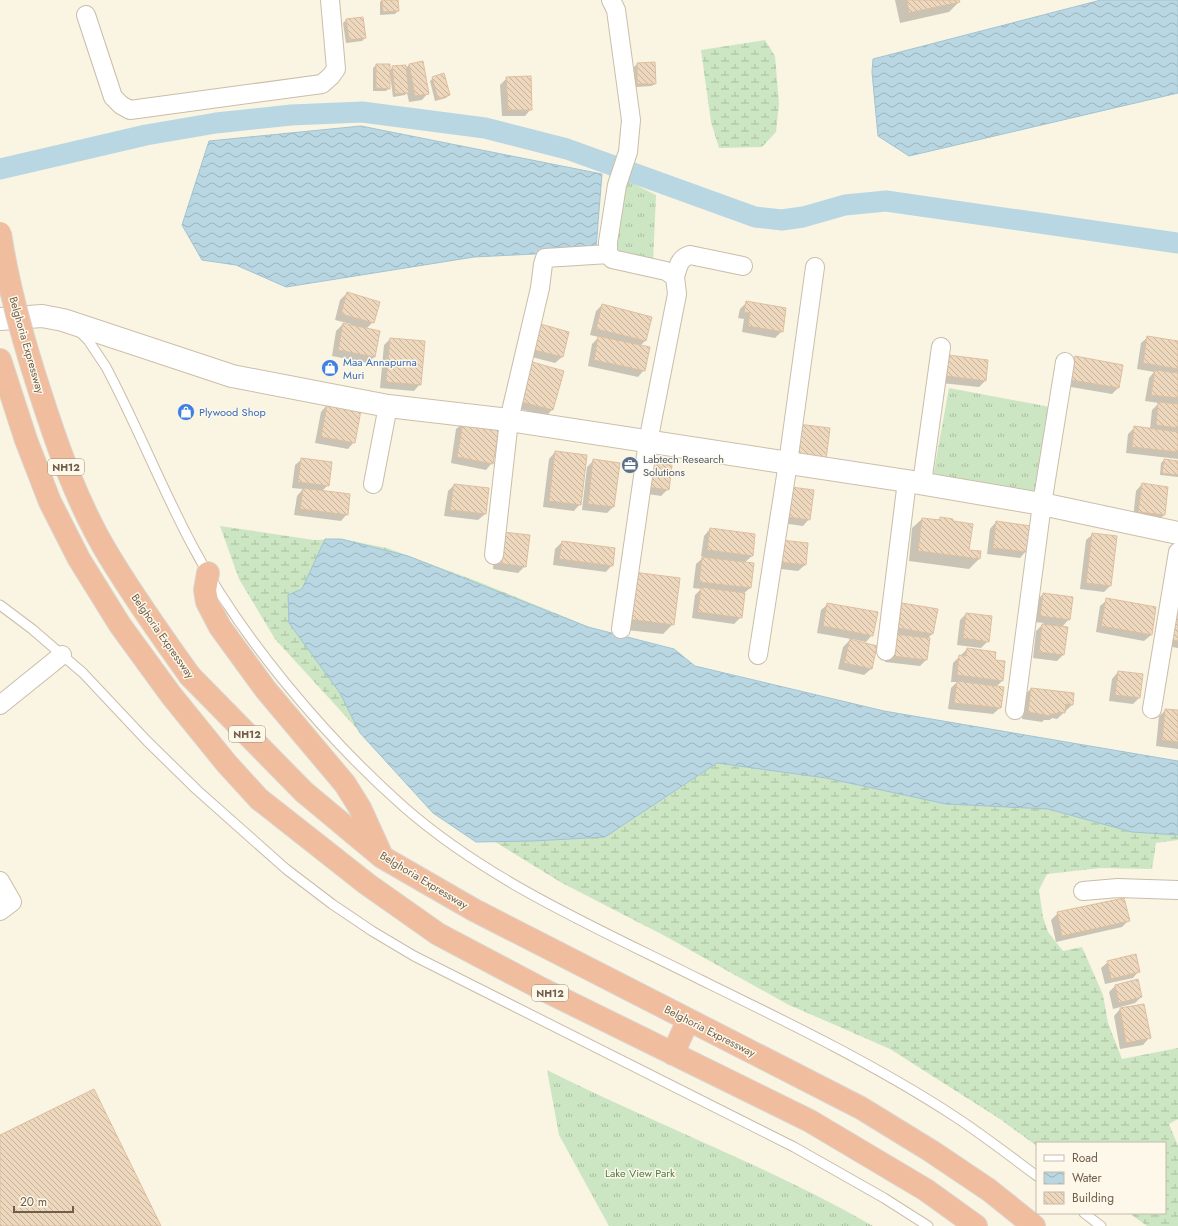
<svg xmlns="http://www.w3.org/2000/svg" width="1178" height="1226" viewBox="0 0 1178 1226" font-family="Jost,sans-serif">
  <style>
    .grass { fill: url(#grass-tufts) }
    .wetland { fill: url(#wetland-marsh) }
    .water { fill: url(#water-waves); stroke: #a0c4d3 }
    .shadow { fill: #0003; fill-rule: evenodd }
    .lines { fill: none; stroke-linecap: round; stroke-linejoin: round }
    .canal { stroke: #b9d7e2; stroke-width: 21 }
    .building { fill: url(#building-back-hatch); stroke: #dfbf9e }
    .lane-casing { stroke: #cabdaa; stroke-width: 11 }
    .street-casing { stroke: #cabdaa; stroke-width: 20 }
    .secondary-casing { stroke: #cdbea9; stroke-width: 24 }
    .highway-casing { stroke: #dad5d0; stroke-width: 24 }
    .lane { stroke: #fff; stroke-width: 9 }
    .street { stroke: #fff; stroke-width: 18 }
    .secondary { stroke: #fff; stroke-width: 22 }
    .highway { stroke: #f0be9e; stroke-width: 22 }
    .highway-bridge-casing { stroke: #dad5d0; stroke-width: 24; stroke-linecap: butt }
    .highway-bridge { stroke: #f0be9e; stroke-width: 22 }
    .labels { text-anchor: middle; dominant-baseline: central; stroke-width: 3; stroke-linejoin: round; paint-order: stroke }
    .shield { fill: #fdf8e9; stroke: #9a8c7a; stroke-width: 1 }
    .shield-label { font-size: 10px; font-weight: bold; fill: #705d4b }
    .street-label { font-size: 11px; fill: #705d4b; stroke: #fdf8e9 }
    .shop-label { font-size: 11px; fill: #366cbe; stroke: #fdf8e9; text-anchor: start }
    .service-label { font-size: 11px; fill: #4e5e75; stroke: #fdf8e9; text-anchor: start }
    .park-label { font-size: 11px; fill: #507a47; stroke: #fdf8e9 }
  </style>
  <defs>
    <pattern id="grass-tufts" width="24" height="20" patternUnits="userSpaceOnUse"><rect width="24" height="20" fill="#cce6c3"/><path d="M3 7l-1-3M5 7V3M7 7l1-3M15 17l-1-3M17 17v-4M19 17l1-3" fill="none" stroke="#aabea0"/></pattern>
    <pattern id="wetland-marsh" width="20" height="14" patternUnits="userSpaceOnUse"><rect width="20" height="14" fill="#cce6c3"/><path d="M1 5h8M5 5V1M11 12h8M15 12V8" fill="none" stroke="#aabea0"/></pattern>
    <pattern id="water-waves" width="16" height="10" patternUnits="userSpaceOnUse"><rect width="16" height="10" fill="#b9d7e2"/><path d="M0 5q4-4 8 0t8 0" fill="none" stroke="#9bb2b9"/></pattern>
    <pattern id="building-back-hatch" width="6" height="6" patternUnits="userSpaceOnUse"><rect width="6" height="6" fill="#edd7bd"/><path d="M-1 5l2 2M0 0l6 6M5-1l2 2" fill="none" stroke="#c4b29c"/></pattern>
  </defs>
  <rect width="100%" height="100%" fill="#faf4e3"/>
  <!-- grass -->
  <path class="grass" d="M624,179L656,195L653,263L616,252Z
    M949,388L1050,407L1034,495L933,476Z
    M547,1070C655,1124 768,1166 873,1226H609L559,1135Z"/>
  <!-- wetland -->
  <path class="wetland" d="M765,40L775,56L779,104L776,132L762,147L719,148L711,122L701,50Z
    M220,526L314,540L342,539L387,548L479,582L587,626L693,666L859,707L1073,745L1178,761V840L1156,843L1152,869L1101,868L1047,874L1039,890L1043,917L1048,932L1063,951L1082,947L1103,995L1108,1023L1122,1059L1178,1048V1119L1169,1124L1178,1146V1226H1147L1129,1213H1165V1143H1037V1146L1000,1119L890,1049L787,1004L665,936L562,883L460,820L401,777L275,639L239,579Z"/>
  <!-- water -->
  <path class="water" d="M1101,0H1178V93L909,156L878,136L872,72L873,59Z
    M361,126L602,174L596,248L534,254L474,257L286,287L236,265L202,260L182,225L209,141Z
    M325,539H341L408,556L588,627L674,649L695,666L884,711L1178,761V835L1132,832L1048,809L946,804L826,778L717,763L605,837L533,841L476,842L433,813L360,733L340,693L289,623L288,595L302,589Z"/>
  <!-- shadow -->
  <path class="shadow" d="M382,0H397L398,11L395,14L380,15V2Z
    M895,0H958L959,2L949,12L900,23Z
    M346,20L365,38L362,41L346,43L343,23Z
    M654,63L655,83L652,86L635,87L634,67L637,64Z
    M376,65L389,71L393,67L405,69L409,65L428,93L422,100L409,102L407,93L405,95L393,97L390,74L389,88L386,91H373V68Z
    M433,78L449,95L446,98L435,101L430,81Z
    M507,78L531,109L525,116H502L500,85Z
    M347,293L373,322L366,329L374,357L368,363L332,356L336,331L343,324L351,326V324L335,320L340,300Z
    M746,303L782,331L775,338L742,332L744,319L738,318L740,309Z
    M602,305L651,317L645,341L640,346L644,370L638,377L588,366L592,344L599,337L590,335L596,311Z
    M568,333L562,357L555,363L524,355Z
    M1148,337L1178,342V459L1126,453L1128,434L1135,427L1150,429L1152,410L1159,403L1145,401L1149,378L1154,372L1137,369L1141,343Z
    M390,339L420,384L414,391L380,388L384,345Z
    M1075,357L1122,366L1118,388L1112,394L1065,386L1069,364ZM1075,363L1071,385H1069Z
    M987,361L985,381L979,387L932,382L934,362Z
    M563,371L552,410L546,416L513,407Z
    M327,405L354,442L348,449L315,443L321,412Z
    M463,423L492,463L486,470L451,463L456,429Z
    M555,452L580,504L574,511L543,507L549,459Z
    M302,459L328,485L321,492L347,514L341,521L294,515L297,496L303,489L292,488L295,465Z
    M594,460L613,507L607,513L582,510L587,467Z
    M1164,460L1178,462V477L1160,475L1161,463Z
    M644,470L668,489L661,496L641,493Z
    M1142,484L1164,515L1158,521L1133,518L1136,491Z
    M454,485L485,514L478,520L444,516L448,491Z
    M813,491L809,519L803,526L781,523Z
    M940,518L952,522L968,550L979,559L969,569L909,561L912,528L922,519L938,520Z
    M996,522L1026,551L1020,558L987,554L990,529Z
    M710,529L752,556L744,563L750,588L743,594L741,617L734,624L692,618L695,595L701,589L693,588L696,564L704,557L701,556L704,536Z
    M1093,534L1110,586L1104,592L1080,589L1086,540Z
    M496,539L525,566L518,573L493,569Z
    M562,542L612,565L606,572L553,565L555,549Z
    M807,544L805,565L798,571L772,568Z
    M623,583L673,624L663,634L618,629Z
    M1043,594L1069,619L1062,627L1063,655L1057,661L1033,658L1036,631L1044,623L1034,622L1037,600Z
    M1107,600L1155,608L1151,635L1144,641L1096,632L1100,606Z
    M828,604L872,635L866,642L852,639L851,641L876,646L871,669L864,675L838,669L843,647L851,639L817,633L821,610Z
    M903,604L932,634L927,639L926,660L920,666L885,662L887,641L896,611Z
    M966,614L988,641L981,648L957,645L960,620Z
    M1178,616V648L1167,646Z
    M967,649L994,661L1002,681L996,687L1002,688L1000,708L993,714L948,709L951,688L957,682H951L953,663Z
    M1118,672L1139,698L1133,704L1109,701L1112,679Z
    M1031,689L1072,705L1057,719L1052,718L1050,720H1044L1042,722L1022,719L1024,695Z
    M1166,710L1178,711V749L1156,746L1159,716Z
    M1058,913L1128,921L1122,927L1056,942L1051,920Z
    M1108,962L1139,971L1133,978L1105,984L1101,968Z
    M1115,986L1141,997L1135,1003L1113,1009L1109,992Z
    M1143,1005L1149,1038L1143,1045L1120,1049L1114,1016L1120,1009Z"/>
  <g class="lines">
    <!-- canal -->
    <path class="canal" d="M0,169L146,135L216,123L291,115L362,112L485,128L567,149L755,217L782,220L803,217L845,205L886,201L1178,243"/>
  </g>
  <!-- building -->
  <path class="building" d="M382,0H398L399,11L383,12Z
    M907,0H959L960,2L909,13Z
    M363,17L366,38L349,40L346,19Z
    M423,61L429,94L415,96L409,64Z
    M655,62L656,84H637V63Z
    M376,64H390V89L376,88Z
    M406,65L409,93L395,94L392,66Z
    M444,73L450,95L438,99L432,77Z
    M531,76L532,110H508L506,77Z
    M347,292L380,302L374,323L341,314Z
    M746,301L786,308L783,332L748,326L750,313L744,312Z
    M602,304L652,317L646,341L596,329Z
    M343,323L380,331L375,357L338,350Z
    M537,323L569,332L563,357L530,349Z
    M598,336L650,347L645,371L594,360Z
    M1147,336L1178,341V369L1143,363Z
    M390,338L425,341L421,385L386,382Z
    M940,354L988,360L986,381L938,375Z
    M1075,356L1123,365L1119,388L1071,380Z
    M529,361L564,371L553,410L518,401Z
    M1155,370L1178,373V398L1151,395Z
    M1158,402L1178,404V428L1156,425Z
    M327,404L361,410L355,443L321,437Z
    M463,422L499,428L493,464L457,457Z
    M798,424L830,428L826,460L794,456Z
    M1134,426L1178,432V452L1132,447Z
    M555,451L587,455L581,505L549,501Z
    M301,458L332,462L329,486L298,482Z
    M593,459L620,463L614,507L588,504Z
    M1164,459L1178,461V475L1162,473Z
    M650,463L672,465L669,490L647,487Z
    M1142,483L1168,487L1165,515L1138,512Z
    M454,484L489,488L486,514L450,510Z
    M791,487L814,490L810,520L787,517Z
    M303,488L350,494L348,515L300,509Z
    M940,517L953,519V521L973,524L969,550L981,551L980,559L918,551L922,518L940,520Z
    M996,521L1031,526L1027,552L993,548Z
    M710,528L755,534L753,556L707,550Z
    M503,532L530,535L526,567L499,563Z
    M1092,533L1117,536L1111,586L1086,583Z
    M781,540L808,543L806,565L778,562Z
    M562,541L615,548L613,566L559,559Z
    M702,557L754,563L751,588L699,582Z
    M633,572L680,578L674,625L627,619Z
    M701,587L745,593L742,618L698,612Z
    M1043,593L1073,597L1070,620L1040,616Z
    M1106,598L1156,607L1152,635L1101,626Z
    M827,603L878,612L873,636L823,626Z
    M902,603L938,609L933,634L898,628Z
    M966,613L992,616L989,642L963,638Z
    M1176,614L1178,615V641L1172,640Z
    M1042,624L1068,627L1064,655L1039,652Z
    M893,634L930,638L927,660L891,656Z
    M850,639L877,646L872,669L844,663Z
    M967,648L996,652L995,660L1005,661L1003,681L957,675L959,655L966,656Z
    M1118,671L1143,674L1140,698L1115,695Z
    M957,681L1004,687L1001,708L954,703Z
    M1031,688L1074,693L1073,705L1066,704L1065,713L1058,712L1057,714H1050V716L1028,712Z
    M1165,709L1178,710V742L1162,740Z
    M1124,898L1130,921L1062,936L1057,912Z
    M1136,954L1140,972L1111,979L1107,961Z
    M1138,979L1142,997L1119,1003L1115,985Z
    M1144,1004L1151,1038L1126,1043L1120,1008Z
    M94,1089L161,1226H0V1135Z"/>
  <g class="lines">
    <!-- lane casing -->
    <g class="lane-casing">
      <path id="lane" d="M79,331L88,340L106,367C137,425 161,487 192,545C241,638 326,738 404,807C491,883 599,929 701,980C787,1022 874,1064 954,1116C983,1135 1010,1156 1037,1176
        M0,605L32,629L83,673L147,741L197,790L286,869L332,904L372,931L414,956L794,1147L884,1198L928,1226
        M1084,1213L1101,1226"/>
    </g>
    <!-- street casing -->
    <g class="street-casing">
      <path id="street" d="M611,0L616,10L631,120L628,152L617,185L608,242V252L612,259L666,271L675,277L677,294L648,442L621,629
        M86,15L113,97L121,105L130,110L322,84L331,76L336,69L330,0
        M675,277C678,267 679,258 690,255L743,266
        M922,483L941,347
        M373,484L388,406
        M494,555L509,420L540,288L543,264L545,258L609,254
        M886,651L907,481
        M758,655L788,463L815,267
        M0,705L62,655
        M1152,709L1178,552
        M1015,710L1042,504L1065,362
        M0,881L12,902L0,911
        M1083,891L1118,888L1178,890"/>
    </g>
    <!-- secondary casing -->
    <g class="secondary-casing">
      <path id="secondary" d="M0,319L42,316L63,320L232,376L388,406L509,420L907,481L1042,504L1178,533"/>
    </g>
    <!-- highway casing -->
    <g class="highway-casing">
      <path id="highway" d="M0,360L26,440L50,502L79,559L120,625L171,695L227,764L259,799L367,884L438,934L542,989L810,1121L926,1190L976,1226
        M208,573L205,590L207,602L220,627L266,690L345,784L360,808L380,852
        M190,676L304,792L382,857L474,910L861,1108L931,1151L989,1190L1034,1226
        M673,1054L688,1020"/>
    </g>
    <!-- lane -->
    <use href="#lane" class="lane"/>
    <!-- street -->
    <use href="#street" class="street"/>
    <!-- secondary -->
    <use href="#secondary" class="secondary"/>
    <!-- highway -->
    <use href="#highway" class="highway"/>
    <!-- highway-bridge casing -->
    <g class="highway-bridge-casing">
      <path id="highway-bridge" d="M0,233C8,287 23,340 40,392C58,448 78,505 109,556C134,597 162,637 190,676"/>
    </g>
    <!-- highway-bridge -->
    <use href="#highway-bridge" class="highway-bridge"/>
  </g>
  <!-- icons -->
  <defs>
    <g id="shop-disc" transform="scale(0.9)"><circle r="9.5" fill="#3f7fe0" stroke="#fdf8e9"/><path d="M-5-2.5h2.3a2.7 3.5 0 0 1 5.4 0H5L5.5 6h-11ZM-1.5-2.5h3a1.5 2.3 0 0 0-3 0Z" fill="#fff"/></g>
    <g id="office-disc" transform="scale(0.9)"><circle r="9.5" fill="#5c6f8a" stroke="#fdf8e9"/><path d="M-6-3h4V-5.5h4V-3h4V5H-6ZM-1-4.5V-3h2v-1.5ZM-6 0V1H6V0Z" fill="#fff"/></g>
  </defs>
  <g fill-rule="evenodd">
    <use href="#shop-disc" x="330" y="368"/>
    <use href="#shop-disc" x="186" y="412"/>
    <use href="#office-disc" x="630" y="465"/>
  </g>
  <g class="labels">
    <!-- shield labels -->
    <g class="shield">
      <rect x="48" y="459" width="36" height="16" rx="3"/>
      <rect x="229" y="726" width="36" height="16" rx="3"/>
      <rect x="532" y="985" width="36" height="16" rx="3"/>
    </g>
    <g class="shield-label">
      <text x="66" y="467">NH12</text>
      <text x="247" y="734">NH12</text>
      <text x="550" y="993">NH12</text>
    </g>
    <!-- street labels -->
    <g class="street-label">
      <text transform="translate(27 345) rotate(74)">Belghoria Expressway</text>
      <text transform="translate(163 636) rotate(55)">Belghoria Expressway</text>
      <text transform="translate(424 880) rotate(31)">Belghoria Expressway</text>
      <text transform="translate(710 1031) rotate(27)">Belghoria Expressway</text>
    </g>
    <!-- shop labels -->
    <g class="shop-label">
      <text x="343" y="362">Maa Annapurna<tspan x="343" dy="13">Muri</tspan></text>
      <text x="199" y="412">Plywood Shop</text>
    </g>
    <!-- service labels -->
    <g class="service-label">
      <text x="643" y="459">Labtech Research<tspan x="643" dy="13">Solutions</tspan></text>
    </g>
    <!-- park labels -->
    <g class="park-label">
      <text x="640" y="1173">Lake View Park</text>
    </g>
  </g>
  <!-- legend -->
  <rect x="1036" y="1142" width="130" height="72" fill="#fdf8e9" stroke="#c5baaa"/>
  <rect x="1044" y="1155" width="20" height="6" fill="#ffffff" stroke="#c5baaa"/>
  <text x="1072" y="1162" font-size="12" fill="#705d4b">Road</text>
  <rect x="1044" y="1172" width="20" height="12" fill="url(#water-waves)" stroke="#c5baaa"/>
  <text x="1072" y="1182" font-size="12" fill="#705d4b">Water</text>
  <rect x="1044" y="1192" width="20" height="12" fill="url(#building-back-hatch)" stroke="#c5baaa"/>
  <text x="1072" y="1202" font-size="12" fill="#705d4b">Building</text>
  <!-- scale -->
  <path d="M14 1206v6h59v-6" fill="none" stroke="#705d4b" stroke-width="2"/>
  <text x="20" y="1206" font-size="12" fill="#705d4b" stroke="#fdf8e9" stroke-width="3" paint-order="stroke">20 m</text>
</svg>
